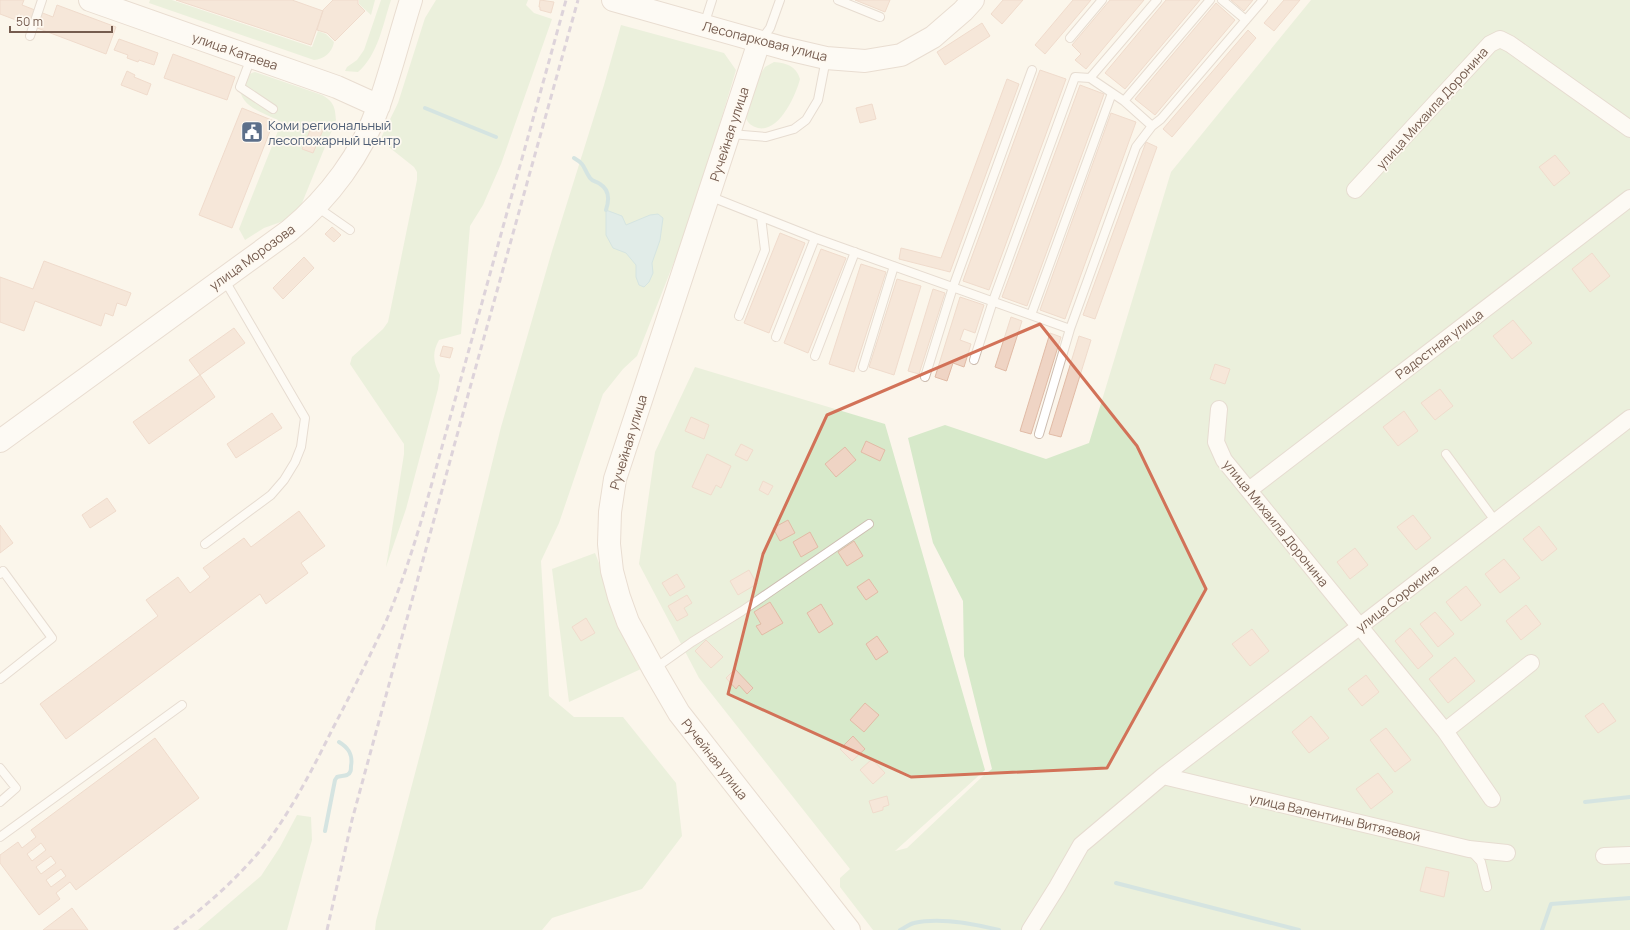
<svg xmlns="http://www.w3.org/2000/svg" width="1630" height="930" viewBox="0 0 1630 930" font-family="Manrope,sans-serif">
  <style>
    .green { fill: #d7e9ca }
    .water { fill: #c0e0e4; stroke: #a7cfd5 }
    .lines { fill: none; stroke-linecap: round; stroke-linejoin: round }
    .stream { stroke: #a7cfd5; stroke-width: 4 }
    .building { fill: #efd4c4; stroke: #e1bba6; fill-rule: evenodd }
    .lane-casing { stroke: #cdbdb1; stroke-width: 10 }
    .street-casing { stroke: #cdbdb1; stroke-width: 18 }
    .secondary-casing { stroke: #d2bfb1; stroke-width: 24 }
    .lane { stroke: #fff; stroke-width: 8 }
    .street { stroke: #fff; stroke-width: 16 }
    .secondary { stroke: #fff; stroke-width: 22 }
    .rail { stroke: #b8a9c6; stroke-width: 3; stroke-dasharray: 6 4; stroke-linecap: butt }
    .marked { fill: none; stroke: #d27258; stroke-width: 3; stroke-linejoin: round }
    .labels { text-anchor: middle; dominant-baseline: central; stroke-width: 3.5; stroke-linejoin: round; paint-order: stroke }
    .street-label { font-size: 13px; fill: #755c4f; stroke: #fef9f1 }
    .service-label { font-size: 13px; fill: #4e5e75; stroke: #fef9f1; text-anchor: start }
  </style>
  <rect width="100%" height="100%" fill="#fbf5eb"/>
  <!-- green -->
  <path class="green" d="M150,0H172L312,47L318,31L326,34L334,42C332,53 324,59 314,60L149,3Z
    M359,0H375L371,15L359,4Z
    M381,0H391C383,24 378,55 358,72L345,71L347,67L357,60L364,50Z
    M436,0H528L526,5L534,13L552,19L501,164L483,205L470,226L461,334L439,340C432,352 433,363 440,375L438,389L406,509L386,567L404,454V444L350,364L352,357L383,329L388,322L417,180V172L414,167L380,140L398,103L425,18Z
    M1311,0H1630V930H873L840,887V878L850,869L699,678L639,564L655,452L695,367L885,424L985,770L895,851L907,848L983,776L992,769L964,656L963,601L933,543L908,438L945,425L1046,459L1089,443L1171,172Z
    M621,25L724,53L736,70L691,219L637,356L623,369L603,394L559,523L541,561L549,696L574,717H623L676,783L682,836L642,889L552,918L542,930H375L376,921L427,728L501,427L552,251L604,85Z
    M774,62C787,63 796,66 800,79C796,95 779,133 758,128C752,126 748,124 746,118L760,75L765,67Z
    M255,72L322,95C334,102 335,107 336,120L302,203L292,218L264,228L245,240L239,229L280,126L278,120C263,113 239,106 240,86C241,78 248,74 255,72Z
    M595,553L641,669L569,702L552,569Z
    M297,815L311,817L312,840L287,930H198L261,876L280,847Z"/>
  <!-- water -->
  <path class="water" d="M606,210L622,216L626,225L650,215L658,214L663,218L660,240L652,263L653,273L649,282L644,287L639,285L636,277V265L626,253L613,248L606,235Z"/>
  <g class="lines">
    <!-- stream -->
    <path class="stream" d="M425,108L496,137
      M574,158C586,165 583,168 590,178C593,182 596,181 600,184C610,190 609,201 606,210
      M1585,802L1630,797
      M325,831L335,780L337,777C340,776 344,776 347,775C351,773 351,770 351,766C353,755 349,748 339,742
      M1116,883L1299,930
      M900,930C905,928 909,924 914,923C939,917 975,924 999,930
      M1542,930L1551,904L1630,898"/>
  </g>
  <!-- building -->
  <path class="building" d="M0,0H24L22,5L53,17L57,5L116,27L106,54L0,14Z
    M176,0H292L323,11L311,45Z
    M333,0H358V4L365,11L335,41L327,33L317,30L323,10Z
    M540,0L554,2L551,13L540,10V7H539Z
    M855,0H890L885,12Z
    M1003,0H1023L1002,24L991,14Z
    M1073,0H1091L1045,54L1035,45Z
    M1110,0H1144L1086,69L1075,60L1081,54L1072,45Z
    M1166,0H1200L1125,89L1105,73Z
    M1231,0H1253L1244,11Z
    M1284,0H1300L1274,31L1264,23Z
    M1216,3L1235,20L1155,115L1135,99Z
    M982,23L990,36L945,65L937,52Z
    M1248,30L1256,38L1172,137L1163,129Z
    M119,39L158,53L154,65L139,60L138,62L127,58L128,55L114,50Z
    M173,54L235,77L227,100L164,78Z
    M1040,70L1066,79L989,290L963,281Z
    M127,71L135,75L134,77L151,84L147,95L121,85Z
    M1007,79L1019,84L950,272L899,259L901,248L941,258Z
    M1080,85L1104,94L1027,306L1002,297Z
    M872,104L876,119L860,123L856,108Z
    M242,108L274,121L232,228L199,215Z
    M1111,113L1136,122L1065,319L1040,310Z
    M312,126L323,130L313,153L302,149Z
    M1146,142L1157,147L1095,319L1083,315Z
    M1555,155L1570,173L1554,186L1539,167Z
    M332,227L341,235L334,242L325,234Z
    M780,233L805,243L769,333L744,323Z
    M821,249L846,258L808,353L784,343Z
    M1592,253L1610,276L1590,292L1572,269Z
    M304,257L314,268L283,299L273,288Z
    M44,261L131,293L126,306L117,303L113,316L105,313L101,326L35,301L24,331L0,322V277L33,289Z
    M861,264L886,272L854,372L829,364Z
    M897,279L921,286L894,375L869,367Z
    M933,289L945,293L919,374L908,371Z
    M960,297L984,305L975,333L964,329L960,340L971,344L964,367L953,363L947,381L935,377Z
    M1011,317L1022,321L1006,371L995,367Z
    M1513,320L1532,343L1512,359L1493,336Z
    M234,328L245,343L200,375L189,360Z
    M1050,333L1061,337L1031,434L1020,431Z
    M1079,336L1091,340L1061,437L1049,434Z
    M443,346L453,348L450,358L440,356Z
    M1215,364L1230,369L1225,384L1210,379Z
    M200,375L215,397L149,444L133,422Z
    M1440,389L1453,406L1435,420L1421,403Z
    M1404,411L1418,431L1398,446L1383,427Z
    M272,413L282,428L236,458L227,444Z
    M691,417L709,425L704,439L685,431Z
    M866,441L885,450L880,461L861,452Z
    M741,444L753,450L747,461L735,455Z
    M845,447L856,460L836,477L825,464Z
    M707,454L731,466L721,488L716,485L711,495L692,487Z
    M763,481L773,486L768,495L759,490Z
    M107,498L116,511L90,528L82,515Z
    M299,511L325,546L301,563L308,573L266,604L260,594L66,739L40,704L158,616L146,600L178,577L190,593L210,577L203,568L244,538L251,547Z
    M1413,515L1431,538L1416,550L1397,527Z
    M788,520L795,533L780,541L773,528Z
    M0,525L13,543L0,553Z
    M1539,526L1557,549L1542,561L1523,539Z
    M810,532L818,547L801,557L793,542Z
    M854,541L863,556L847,566L838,552Z
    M1355,548L1368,565L1350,579L1337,562Z
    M1504,559L1520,578L1500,593L1485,574Z
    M749,570L757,584L738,595L730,581Z
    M677,574L685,587L670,596L662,583Z
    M869,579L878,592L866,600L857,587Z
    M1466,586L1481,605L1461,621L1446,602Z
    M687,595L692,603L684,608L688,615L677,621L668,606Z
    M770,602L783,623L762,635L756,626L761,624L754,612Z
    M821,604L833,624L819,633L807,613Z
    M1526,605L1541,624L1521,640L1506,621Z
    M1435,612L1454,634L1438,647L1420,624Z
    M586,618L595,633L581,641L572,627Z
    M1410,628L1433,656L1418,669L1395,641Z
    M1252,629L1269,651L1250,666L1232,644Z
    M877,636L888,652L876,660L866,644Z
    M706,640L723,657L711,668L695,651Z
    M1455,657L1475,681L1448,703L1429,679Z
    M735,669L753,688L747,694L739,685L736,689L726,678Z
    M1366,675L1379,692L1362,706L1348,689Z
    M865,703L879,715L864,732L850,720Z
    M1603,703L1616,721L1598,733L1585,716Z
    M1311,716L1329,738L1309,753L1292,732Z
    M1386,728L1411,760L1395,772L1370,740Z
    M853,736L865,749L852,761L840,749Z
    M155,738L199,798L76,890L70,882L56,893L60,899L39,915L0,863V855L18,842L22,848L36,837L31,830ZM41,843L46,850L32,861L27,854ZM51,856L56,863L41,874L36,867ZM61,869L66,876L51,887L46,880Z
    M872,759L885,773L873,784L860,770Z
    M1378,773L1393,792L1371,809L1356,789Z
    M887,796L889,805L883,807V810L873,813L869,801Z
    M1426,867L1449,872L1444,897L1420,891Z
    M72,908L88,930H43Z"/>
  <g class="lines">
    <!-- lane casing -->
    <g class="lane-casing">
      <path id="lane" d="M838,0L880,17
        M1222,0L1246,20
        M704,25L712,0
        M30,36L42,0
        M1070,38L1102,0
        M761,40L770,28L780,0
        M251,58L240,87L273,109
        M1090,78L1157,0
        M1124,101L1210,0
        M731,134L766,137L794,129L806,120L818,100L826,59
        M709,196L815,238L1070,329
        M317,207L350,230
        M1031,315L1112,93
        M739,316L765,250L761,217
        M776,337L815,238
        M815,356L855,252
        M974,360L993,301L1075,77L1090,78L1124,101L1152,126
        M863,367L894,266
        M925,377L953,287L1032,70
        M1039,434L1070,329L1136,147L1152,126L1161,119L1263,0
        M1446,454L1496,522
        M205,544L271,495L284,480L295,462L301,447L305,418L224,279
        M0,574L3,571L52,638L0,679
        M654,669L692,642L742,611L869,524
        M0,768L16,788L0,802
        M0,837L182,705
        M1471,851L1481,862L1487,887"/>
    </g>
    <!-- street casing -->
    <g class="street-casing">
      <path id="street" d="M1355,190L1490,44L1500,39L1510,44L1630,129
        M1219,409L1216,442L1224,460L1445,731L1492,799
        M1249,490L1630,198
        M1445,731L1531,663
        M1163,776L1469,849L1507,853
        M1604,856L1630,855
        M1030,930L1057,887L1081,845L1163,776L1359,627L1630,418"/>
    </g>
    <!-- secondary casing -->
    <g class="secondary-casing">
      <path id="secondary" d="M90,0L337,87L379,106
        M613,0L783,48L826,58L865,61L901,55L933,37L963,11L973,0
        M759,42L615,479L610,512L609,544L612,571L619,597L628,622L654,670L679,713L849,930
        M0,441L289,231C329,198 362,154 379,105C391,71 400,35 411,0"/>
    </g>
    <!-- lane -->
    <use href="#lane" class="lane"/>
    <!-- street -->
    <use href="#street" class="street"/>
    <!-- secondary -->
    <use href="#secondary" class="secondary"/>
    <!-- rail -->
    <path class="rail" d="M174,930C209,904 241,875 268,841C294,806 314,766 333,728C352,692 370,656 387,619C402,583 414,546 425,508L566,0
      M327,930L352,820L468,395L578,0"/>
  </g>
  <!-- marked area -->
  <path d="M0 0H1630V930H0ZM1040,324L1137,446L1206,589L1107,768L911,777L728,694L763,554L827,415Z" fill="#fbf5eb" fill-opacity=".55" fill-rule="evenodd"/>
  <path class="marked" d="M1040,324L1137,446L1206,589L1107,768L911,777L728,694L763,554L827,415Z"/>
  <!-- icons -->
  <defs>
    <g id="civic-square" transform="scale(1.15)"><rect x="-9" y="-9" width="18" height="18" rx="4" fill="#5c6f8a" stroke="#fef9f1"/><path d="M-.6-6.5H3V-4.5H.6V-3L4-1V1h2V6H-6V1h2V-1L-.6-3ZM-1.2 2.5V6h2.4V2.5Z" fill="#fff"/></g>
  </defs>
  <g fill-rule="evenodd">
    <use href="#civic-square" x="252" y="132"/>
  </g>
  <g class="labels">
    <!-- street labels -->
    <g class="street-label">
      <text transform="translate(765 41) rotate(14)">Лесопарковая улица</text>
      <text transform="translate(235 51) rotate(19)">улица Катаева</text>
      <text transform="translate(1432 108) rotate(-48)">улица Михаила Доронина</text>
      <text transform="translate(729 134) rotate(-72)">Ручейная улица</text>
      <text transform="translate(252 257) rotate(-36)">улица Морозова</text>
      <text transform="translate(1439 344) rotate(-37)">Радостная улица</text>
      <text transform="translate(628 442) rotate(-73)">Ручейная улица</text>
      <text transform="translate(1276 523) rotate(51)">улица Михаила Доронина</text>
      <text transform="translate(1397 598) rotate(-38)">улица Сорокина</text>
      <text transform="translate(715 759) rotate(52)">Ручейная улица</text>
      <text transform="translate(1335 817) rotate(13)">улица Валентины Витязевой</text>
    </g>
    <!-- service labels -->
    <g class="service-label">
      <text x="268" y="125">Коми региональный<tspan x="268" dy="15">лесопожарный центр</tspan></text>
    </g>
  </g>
  <!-- scale -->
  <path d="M10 26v6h102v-6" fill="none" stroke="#755c4f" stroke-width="2"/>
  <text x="16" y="26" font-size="12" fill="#755c4f" stroke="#fef9f1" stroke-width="3" paint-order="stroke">50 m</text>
</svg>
